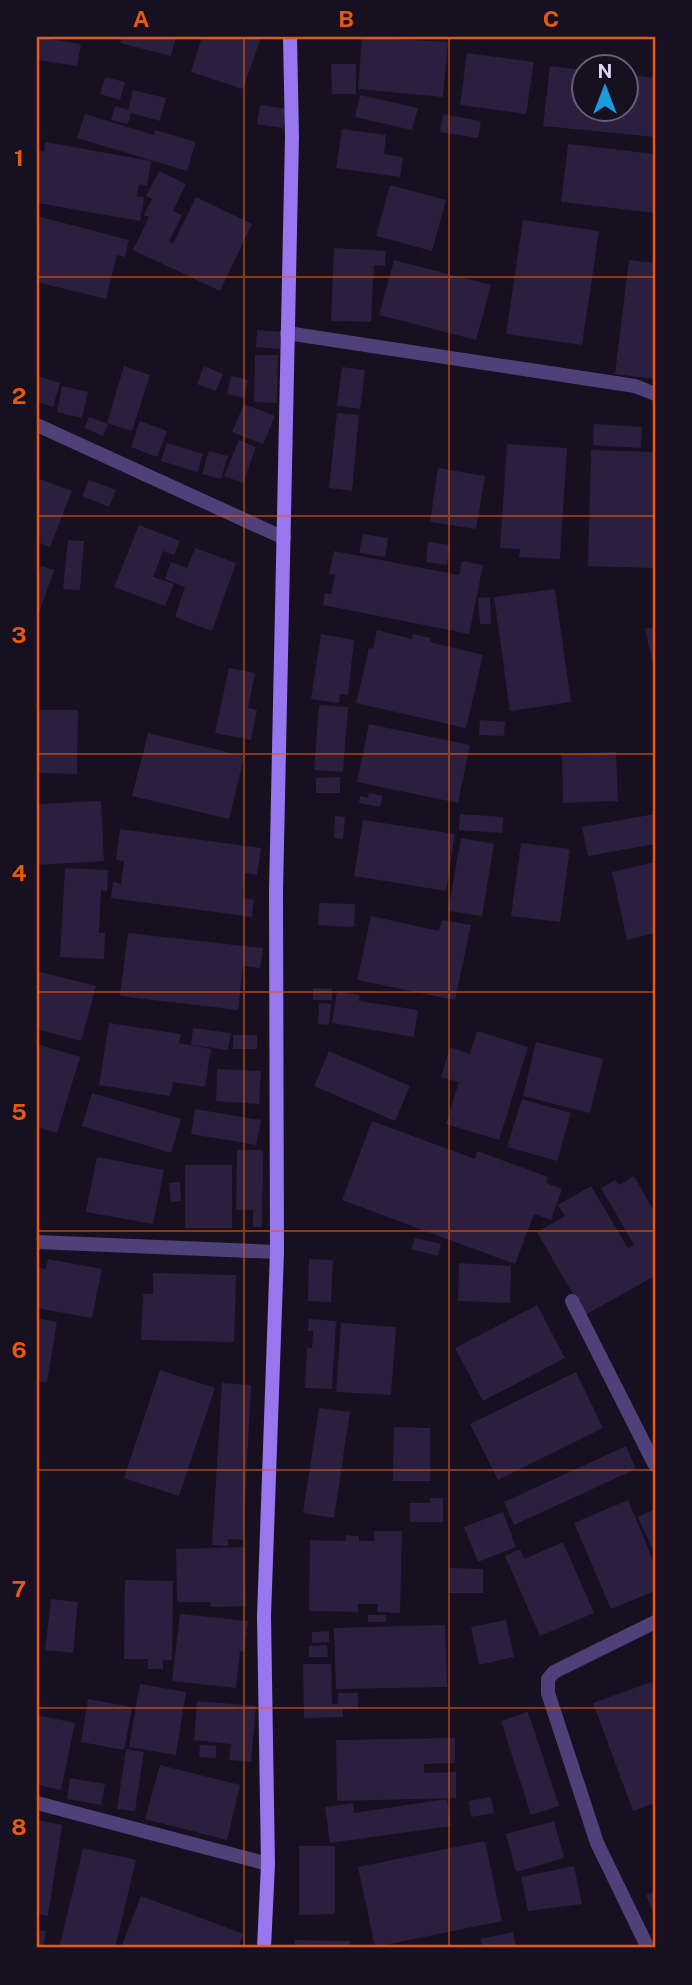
<svg xmlns="http://www.w3.org/2000/svg" width="692" height="1985" viewBox="0 0 692 1985" font-family="'Public Sans',sans-serif">
  <style>
    .building { fill: #2c1e3e }
    .lines { fill: none; stroke-linecap: round; stroke-linejoin: round }
    .street { stroke: #504079; stroke-width: 14 }
    .secondary { stroke: #9776ee; stroke-width: 14 }
    .grid { fill: none; stroke: #e8590c; stroke-width: 2; stroke-opacity: 0.55 }
    .neatline { fill: none; stroke: #e8590c; stroke-width: 2.5 }
    .grid-label { font-size: 23px; text-anchor: middle; font-weight: bold; fill: #e8590c }
  </style>
  <rect width="100%" height="100%" fill="#161020"/>
  <!-- building -->
  <path class="building" d="M37,37L81,44L77,66L37,60Z
    M122,37H176L171,56L120,43Z
    M202,37H261L243,89L191,72Z
    M362,37L448,42L443,97L358,89Z
    M467,53L534,62L526,114L460,105Z
    M331,64H356V94H332Z
    M550,66L584,70V108H626V74L655,78V137L543,126Z
    M105,77L125,82L120,100L100,94Z
    M133,90L166,98L160,121L131,113L128,124L111,120L115,106L128,110Z
    M360,95L418,108L412,130L355,117Z
    M260,105L287,109L283,128L257,124Z
    M85,114L154,135L155,130L196,142L187,171L77,138Z
    M443,114L481,121L478,138L440,132Z
    M342,129L386,135L384,154L403,157L400,177L336,168Z
    M45,142L151,161L147,186L139,184L137,196L144,197L140,221L37,203V163L39,150L44,152Z
    M568,144L655,154V213L561,202Z
    M159,171L186,184L173,211L182,215L169,242L173,244L196,197L252,224L220,291L133,250L149,217L144,215L152,199L146,196Z
    M390,185L446,200L432,251L376,236Z
    M37,216L129,240L125,257L117,255L106,299L37,282Z
    M523,220L599,231L582,345L506,334Z
    M334,248L386,251L385,266L374,265L371,322L331,321Z
    M394,260L491,285L476,340L379,315Z
    M629,260L655,263V379L615,374Z
    M257,330L282,332L280,349L256,347Z
    M255,355H278L277,403L254,402Z
    M124,366L150,375L132,431L107,423Z
    M204,366L223,374L216,391L197,384Z
    M342,367L365,370L360,409L337,406Z
    M37,376L60,383L53,407L37,402Z
    M231,376L248,380L244,398L227,394Z
    M62,386L88,392L82,418L57,412Z
    M244,404L275,416L263,444L232,432Z
    M337,413L359,415L352,491L329,488Z
    M89,417L108,424L103,436L84,428Z
    M140,421L167,431L157,457L131,447Z
    M594,424L642,427L641,448L593,445Z
    M239,440L256,447L243,483L224,476Z
    M167,443L203,454L197,472L161,461Z
    M507,444L567,448L560,559L519,557L520,549L500,548Z
    M591,450L655,452L654,568L588,566Z
    M209,451L228,456L221,479L202,474Z
    M438,468L485,476L476,529L430,522Z
    M37,478L72,491L50,547L37,542Z
    M89,480L116,490L109,507L82,496Z
    M139,525L180,541L174,555L163,551L153,577L174,584L165,606L114,587Z
    M363,534L388,538L385,557L359,553Z
    M68,540L84,541L80,590L63,589Z
    M428,542L450,545L447,565L426,562Z
    M195,548L236,563L212,631L175,617L185,587L165,579L171,562L187,568Z
    M334,551L459,575L462,561L483,565L469,634L323,605L325,593L331,594L335,575L329,574Z
    M41,566L54,570L39,613L37,577Z
    M555,589L571,702L510,711L494,597Z
    M490,597L491,624H480L478,598Z
    M655,627V669H654L645,629Z
    M377,630L412,639L413,634L431,638L430,642L483,655L466,728L356,703L369,648L373,649Z
    M321,634L354,640L348,695L340,694L339,703L311,699Z
    M229,668L255,673L248,708L257,710L251,740L215,733Z
    M319,705L348,707L343,772L314,770Z
    M37,710H78L77,774L37,773Z
    M480,720L505,722L504,736L479,735Z
    M369,724L470,745L458,803L357,782Z
    M148,733L244,756L229,819L132,796Z
    M616,752L618,801L563,803L562,754Z
    M340,777V793H316V778Z
    M369,793L383,796L380,807L359,803L360,796L368,798Z
    M101,801L104,861L37,865V804Z
    M460,814L503,817L502,833L459,830Z
    M655,814V844L588,856L582,827Z
    M335,816L345,817L343,839L334,838Z
    M363,820L455,834L446,891L354,876Z
    M120,829L261,848L257,875L245,873L242,898L254,900L252,917L111,898L113,882L121,884L124,861L116,860Z
    M461,838L494,844L482,916L448,911Z
    M521,843L570,849L560,922L511,916Z
    M655,862V933L627,940L612,872Z
    M65,868L108,870L107,891L101,890L99,933H105L104,959L60,957Z
    M319,903L355,904L354,927L318,925Z
    M371,916L439,931L442,920L471,925L455,1000L357,980Z
    M128,933L263,948L260,968L243,966L238,1010L120,996Z
    M37,971L96,986L81,1041L37,1029Z
    M313,988L332,989V1000H313Z
    M337,991L360,995L359,1001L418,1010L414,1037L332,1023Z
    M319,1003L331,1004L329,1025L318,1024Z
    M109,1023L181,1034L179,1043L211,1049L205,1087L173,1082L170,1096L99,1085Z
    M193,1028L231,1033L228,1050L191,1045Z
    M477,1031L528,1047L499,1140L446,1124L459,1082L441,1077L450,1047L470,1054Z
    M233,1035H257V1049H233Z
    M536,1042L603,1059L590,1113L523,1096Z
    M37,1044L80,1057L57,1133L37,1127Z
    M329,1051L410,1086L395,1121L314,1086Z
    M217,1069L261,1071L259,1104L216,1101Z
    M92,1093L181,1119L171,1153L82,1126Z
    M522,1099L571,1113L557,1161L507,1147Z
    M195,1109L261,1120L256,1145L191,1134Z
    M372,1121L475,1159L477,1151L548,1177L546,1183L562,1189L551,1220L534,1214L515,1264L342,1200Z
    M237,1150H263L262,1227H253V1210H236Z
    M97,1157L164,1170L153,1224L86,1212Z
    M185,1165H232V1228H185Z
    M634,1176L655,1213V1282L653,1277L585,1315L537,1232L565,1216L558,1205L591,1186L628,1248L634,1245L601,1188L615,1180L619,1185Z
    M180,1182L181,1201L171,1202L169,1183Z
    M415,1238L441,1244L438,1256L411,1249Z
    M48,1259L102,1269L92,1318L37,1308V1267L46,1269Z
    M309,1259L333,1260L331,1302L308,1301Z
    M459,1263L511,1266L510,1303L458,1301Z
    M153,1273L236,1275L234,1342L141,1340L143,1294H153Z
    M537,1305L565,1358L483,1401L455,1348Z
    M37,1318L57,1322L47,1382L37,1381Z
    M309,1319L336,1321L332,1389L305,1388L307,1348H312L313,1331H308Z
    M341,1323L396,1327L391,1395L336,1392Z
    M160,1370L215,1388L179,1496L124,1478Z
    M576,1372L603,1428L498,1480L470,1424Z
    M222,1383L251,1385L243,1540L228,1539V1546L212,1545Z
    M319,1408L350,1412L334,1518L303,1513Z
    M394,1427L430,1428V1481H393Z
    M626,1446L636,1469L514,1525L504,1502Z
    M430,1498H443V1522H410V1503H430Z
    M628,1500L655,1565V1591L611,1609L574,1523Z
    M655,1509V1554L638,1517Z
    M503,1512L516,1547L478,1562L464,1527Z
    M374,1531H402L400,1613L377,1612L378,1604H358V1612L309,1611L310,1540L346,1541V1535L359,1536V1541H374Z
    M563,1542L594,1613L540,1636L505,1556L520,1549L524,1559Z
    M245,1547L246,1606L211,1607L210,1602H177L176,1549Z
    M449,1568L483,1569V1593H449Z
    M125,1580L173,1581L172,1660H163V1669H148V1659H124Z
    M51,1599L78,1602L73,1653L45,1650Z
    M180,1614L248,1621L244,1652L240,1651L236,1688L172,1681Z
    M368,1615H386V1622H368Z
    M506,1620L514,1657L479,1665L471,1627Z
    M445,1625L447,1687L336,1689L334,1628Z
    M329,1631V1642L312,1643V1632Z
    M327,1645L328,1657H309V1646Z
    M303,1664H331L332,1704H338V1693H358V1709H343V1717L304,1718Z
    M651,1682L655,1694V1803L633,1811L593,1703Z
    M140,1684L186,1692L176,1755L129,1747Z
    M88,1699L132,1707L124,1750L81,1742Z
    M197,1701L256,1706L251,1762L229,1760L231,1744L194,1740Z
    M528,1712L559,1806L531,1815L501,1721Z
    M37,1715L75,1723L61,1790L37,1785Z
    M455,1738V1763L424,1764V1773L456,1772V1798L337,1801L336,1740Z
    M200,1745L216,1746V1758L199,1757Z
    M126,1749L144,1752L135,1811L117,1809Z
    M160,1765L240,1785L227,1840L145,1819Z
    M70,1778L105,1784L101,1805L67,1799Z
    M491,1797L494,1813L471,1817L469,1801Z
    M447,1799L451,1826L330,1843L325,1807L353,1803L354,1813Z
    M37,1820L62,1825L48,1916L37,1914Z
    M554,1821L564,1858L516,1872L506,1834Z
    M485,1841L502,1921L375,1947L358,1867Z
    M299,1846H335V1914L299,1915Z
    M83,1848L136,1860L115,1948H59Z
    M574,1866L582,1904L528,1911L521,1877Z
    M655,1891V1917L646,1895Z
    M141,1896L244,1934L238,1948H121Z
    M37,1930L46,1931L43,1948H37Z
    M513,1932L516,1948H483L480,1939Z
    M295,1940L350,1941V1948H294Z"/>
  <g class="lines">
    <!-- street -->
    <path class="street" d="M287,333L635,386L655,394
      M37,425L284,538
      M37,1242L277,1252
      M572,1301L655,1465
      M37,1803L268,1864
      M648,1948L597,1843L548,1693V1679L554,1672L655,1622"/>
    <!-- secondary -->
    <path class="secondary" d="M264,1948L268,1864L264,1616L277,1252L276,892L292,137L290,37"/>
  </g>
  <!-- grid -->
  <path class="grid" d="M244,37V1948M449,37V1948M37,277H655M37,516H655M37,754H655M37,992H655M37,1231H655M37,1470H655M37,1708H655"/>
  <!-- border -->
  <rect width="692" height="1985" fill="none" stroke="#161020" stroke-width="77"/>
  <!-- north arrow -->
  <g transform="translate(605 88)"><circle r="33" fill="#161020" stroke="#675e77" stroke-width="2"/>
  <path d="M0-5L12 26L0 18L-12 26Z" fill="#1c9add"/>
  <text y="-10" font-size="19" font-weight="bold" text-anchor="middle" fill="#e1d4fa">N</text>
  </g>
  <rect x="38" y="38" width="616" height="1908" class="neatline"/>
  <g class="grid-label">
    <text x="141" y="27">A</text>
    <text x="346" y="27">B</text>
    <text x="551" y="27">C</text>
    <text x="19" y="166">1</text>
    <text x="19" y="404">2</text>
    <text x="19" y="643">3</text>
    <text x="19" y="881">4</text>
    <text x="19" y="1120">5</text>
    <text x="19" y="1358">6</text>
    <text x="19" y="1597">7</text>
    <text x="19" y="1835">8</text>
  </g>
</svg>
